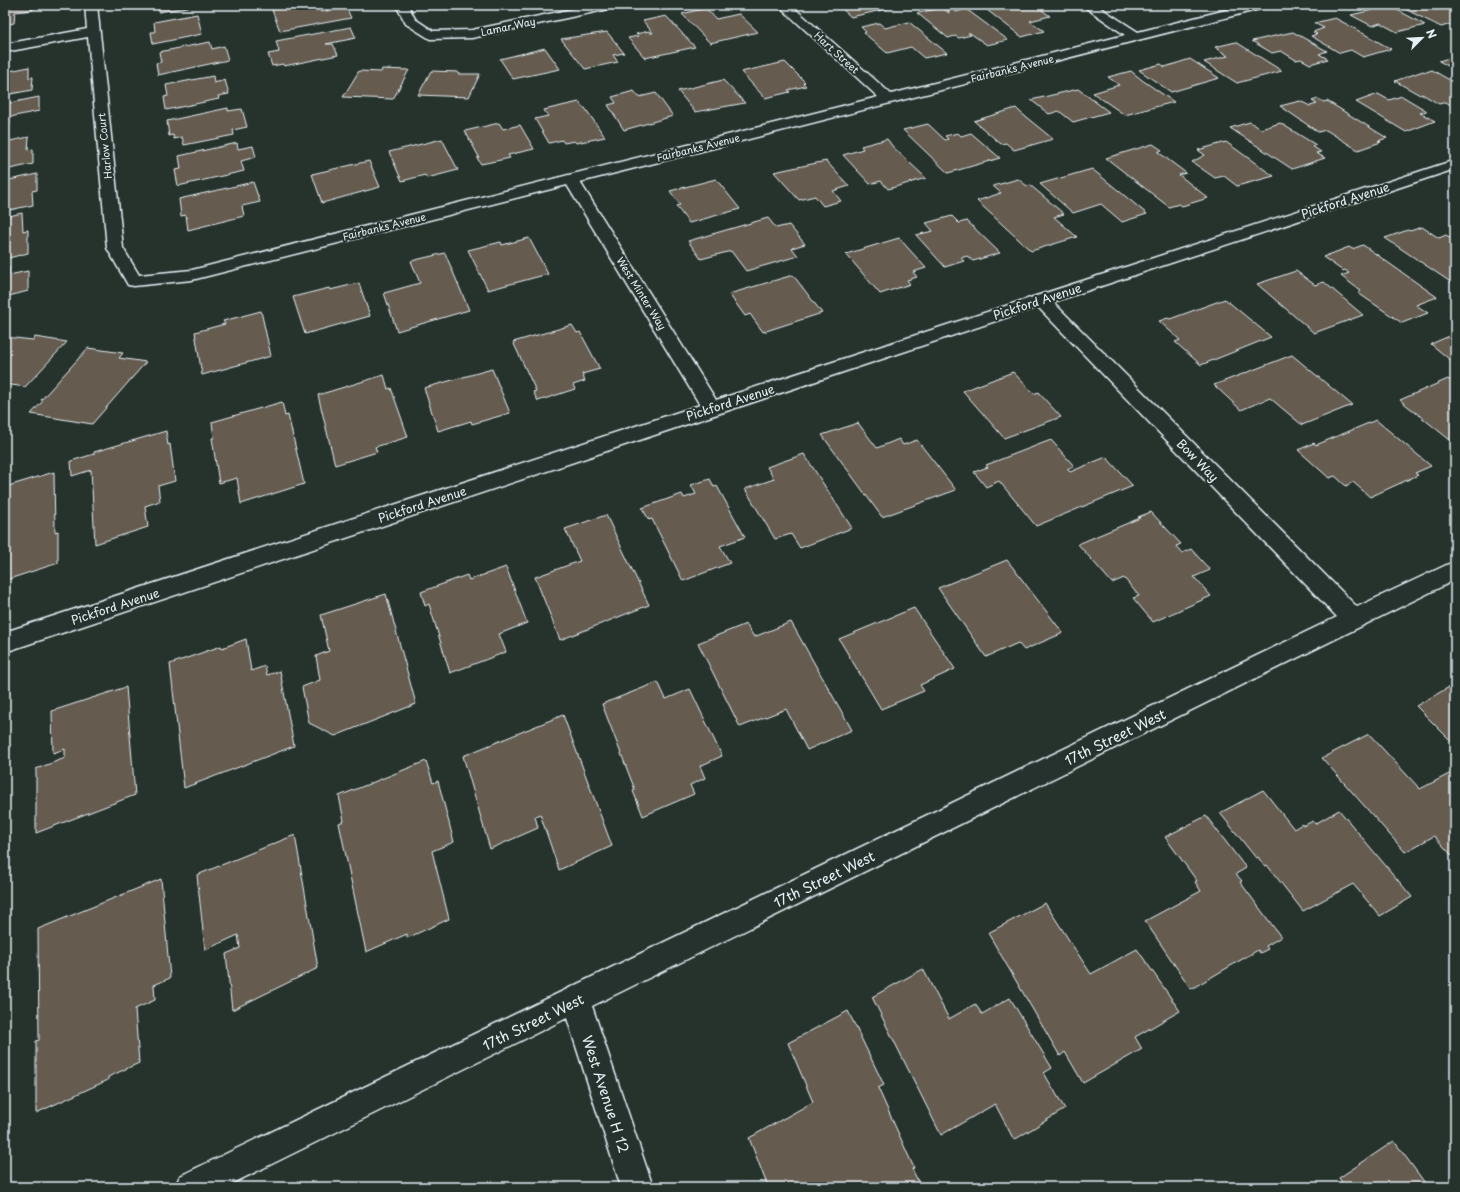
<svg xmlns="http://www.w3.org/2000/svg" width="1460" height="1192" viewBox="0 0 1460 1192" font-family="'Playpen Sans',sans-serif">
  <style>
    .building { fill: #655c4f; stroke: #e8f1f8 }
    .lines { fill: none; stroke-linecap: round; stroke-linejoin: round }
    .minor-casing { stroke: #e8f1f8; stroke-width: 3 }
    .minor { fill: #26332d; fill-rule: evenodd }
    .labels { text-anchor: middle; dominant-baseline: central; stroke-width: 4; stroke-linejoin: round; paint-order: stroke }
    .far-street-label { font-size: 10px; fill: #e8f1f8; stroke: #26332d }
    .street-label { font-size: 12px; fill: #e8f1f8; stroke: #26332d }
    .near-street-label { font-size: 14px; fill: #e8f1f8; stroke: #26332d }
  </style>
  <rect width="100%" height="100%" fill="#26332d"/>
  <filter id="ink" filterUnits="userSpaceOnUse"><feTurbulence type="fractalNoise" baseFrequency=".025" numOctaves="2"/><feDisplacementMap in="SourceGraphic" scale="8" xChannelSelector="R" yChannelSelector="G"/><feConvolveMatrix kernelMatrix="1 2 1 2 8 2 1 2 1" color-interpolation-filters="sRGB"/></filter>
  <g filter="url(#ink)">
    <!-- building -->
    <path class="building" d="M5,5H43V6L33,8V10L15,12L14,23L5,25Z
      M146,5H199L159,12L158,7L151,8L150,5Z
      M297,5H318L321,12L346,7L351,18L280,31L272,10Z
      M842,5H892L895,7L851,17L839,6Z
      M992,5H1035L1050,16L1030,21L1044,31L1022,37L983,7Z
      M1419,5H1455V23L1441,27L1405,9Z
      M1390,6L1425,25L1397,32L1380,23L1372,26L1351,15Z
      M706,8L716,19L739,14L758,32L710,43L682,14Z
      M942,8L949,13L948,10L953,9L956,12L966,9L1008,40L987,45L970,33H968L971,35L959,38L955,36L948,38L917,13Z
      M197,14L202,34L153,44L151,32H155L154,22Z
      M666,16L695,47L645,58L628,38L638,36L636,34L649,31L650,33H653L643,21Z
      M1335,18L1350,26L1391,49L1363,57L1351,50L1340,53L1311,36L1317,34L1313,32L1324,28L1314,23Z
      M909,22L947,53L924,58L911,47L887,53L864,33L866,32L861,27L879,23L885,28Z
      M351,27L356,38L326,44H333L338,55L284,66L283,64L272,66L268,54L279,52L276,41Z
      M607,32L624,53L613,55L618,62L585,69L561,39Z
      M1293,32L1327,51L1319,54L1328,59L1310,64L1301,59L1296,60L1281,51L1272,53L1252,41Z
      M210,42L212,49L224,46L228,60L158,75L156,63L161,62L159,52Z
      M1236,42L1282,71L1237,83L1204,62L1228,56L1215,47Z
      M545,48L560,69L513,79L500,59Z
      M1455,56V70L1439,61Z
      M1190,59L1219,78L1171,92L1139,70L1161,64L1165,67Z
      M785,62L805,82L803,83L806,86L788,90L790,92L765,98L741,72Z
      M29,67V78L33,77L32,90L5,95V72Z
      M382,69L409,70L393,99L343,97L359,71L381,72Z
      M1432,70L1455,83V108L1446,102L1439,104L1422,94L1420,95L1395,81L1423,71L1426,72Z
      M431,71L458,72V74H480L469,97L418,95Z
      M1131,71L1142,80L1174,102L1125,115L1093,93L1119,85L1108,77Z
      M213,76L214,83L225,80L229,94L218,96L219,99L166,110L164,97L168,96L166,85Z
      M723,80L745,103L695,112L678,91Z
      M1078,89L1109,112L1073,122L1059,111L1049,114L1031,100Z
      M634,91L639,97L656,93L673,116L624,130L608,105L616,103L612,97Z
      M1378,94L1389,100L1402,96L1427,111L1420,113L1435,121L1406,132L1356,102Z
      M39,97V111L5,118V104Z
      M1318,99L1324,102L1327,101L1387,138L1378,141L1381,142L1358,150L1326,130L1318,132L1280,106L1300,101L1310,106L1317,104L1312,101Z
      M579,102L583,108H585L605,137L576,143L574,141L564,143L562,140L549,143L535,119L548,116L544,110Z
      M228,108V111L242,109L247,127L233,130L234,135L184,145L182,137L174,139L173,135L169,136L167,121Z
      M1016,108L1021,113L1053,139L1014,150L1006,143L1001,144L974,121Z
      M10,118V126L5,127V119Z
      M1250,122L1261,129L1280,123L1316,145L1312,146L1321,152L1316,153L1325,158L1292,169L1230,128Z
      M499,123L503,129L520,125L534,149L508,155L510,158L481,164L477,158L479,157L465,131Z
      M928,124L945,140L948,139L945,136L958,133L961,136L971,133L1000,158L948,173L903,130Z
      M29,137L28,150L33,149V164L5,170V142Z
      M442,139L458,170L427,178L425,175L402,181L389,152Z
      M887,139L893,147L926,178L888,189L881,181L870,184L843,155L863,149L861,146Z
      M1226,142L1265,170L1274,176L1237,186L1224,176L1215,178L1192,162L1205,155L1198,150Z
      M237,143L238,149L253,146L256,157L241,161L244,171L178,186L175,170L181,169L179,156Z
      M1153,144L1162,150L1158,152L1186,173L1179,175L1208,198L1182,206L1179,204L1169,207L1106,158Z
      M369,161L380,187L322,203L312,174Z
      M826,161L849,186L833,191L841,201L823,206L815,196L799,200L774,172Z
      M1092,169L1147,214L1122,222L1101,204L1073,213L1040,184Z
      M37,174V190L32,191L33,205L5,211V181Z
      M716,179L740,209L689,223L676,206L680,205L670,191Z
      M1018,179L1027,186L1030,185L1064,214L1054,217L1077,237L1031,251L977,201L1001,193L993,186Z
      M253,182L260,202L242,206L244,216L188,230L186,215L181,216L179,199Z
      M22,213L23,231L28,230V253L5,259V217Z
      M952,216L959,223L967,221L1000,253L973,261L967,256L961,258L964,261L945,267L916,235L933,231L926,223Z
      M768,218L776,228L789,225L805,244L792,248L798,256L746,271L731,251L701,259L688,241Z
      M1422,227L1439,238L1446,235L1455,241V285L1385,238L1408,230L1410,231Z
      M529,238L548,274L488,290L468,250L501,242L502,245Z
      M899,238L926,268L913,272L917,277L907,280L910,284L880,294L846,254Z
      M1363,245L1437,297L1416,305L1428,313L1402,323L1358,293L1361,291L1341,276L1349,273L1345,270L1343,271L1323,257L1349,247L1352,249Z
      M445,253L469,310L397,331L384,293L420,283L411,261Z
      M9,266V275L28,271V291L5,297V267Z
      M1296,271L1315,285L1324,282L1363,315L1314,333L1257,284Z
      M793,275L822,313L763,332L750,314L745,316L729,294Z
      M359,283L370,316L305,334L293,297L329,288L330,290Z
      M1225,299L1271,337L1201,365L1175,342L1180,340L1159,321L1168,318L1170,319Z
      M261,311L271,356L202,375L195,332L225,324L223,321Z
      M572,325L577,333L580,332L600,369L582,374L585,381L573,385L575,389L538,401L533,392L536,391L513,342Z
      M1452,335L1455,337V364L1431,344Z
      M5,337L33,340L35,337L67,342L25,387L5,384Z
      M88,348L123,353L119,358L146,362L92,424L31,414L43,401L41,400Z
      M1292,355L1352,405L1302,425L1270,398L1241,410L1214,385Z
      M492,369L510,413L472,424L471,421L438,431L424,388Z
      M1013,372L1034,394L1038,392L1061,417L1004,438L963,391Z
      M384,375L388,389L391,388L408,437L375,447L377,452L335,465L318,395Z
      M1448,379L1455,384V444L1400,400Z
      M282,402L285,416L288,415L304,484L241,504L237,478L219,483L212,438H214L212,422Z
      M1376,420L1431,466L1415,473L1418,475L1370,497L1353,482L1346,486L1335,476L1329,478L1298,450L1314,443L1316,445Z
      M858,423L877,448L899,439L903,445L917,440L956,490L882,517L822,435Z
      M166,431L168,445L170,444L175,481L158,486L160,501L145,506L148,527L95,544L91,470L72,476L71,461L94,454V452Z
      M1051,440L1074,466L1067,469L1070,472L1106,457L1133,486L1036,526L999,481L986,487L974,472L988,467L986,465Z
      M804,454L852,528L800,548L791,534L775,539L745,489L774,479L767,467Z
      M54,472L55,532L58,531V563L6,580L5,487Z
      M710,479L714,487L717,486L745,537L720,546L730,563L683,581L652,519L649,520L642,508L682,494L684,498L696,494L691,485Z
      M1151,512L1181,544L1176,546L1182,553L1191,549L1210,570L1194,577L1211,596L1153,622L1133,598L1139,596L1124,578L1112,583L1078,544L1140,518L1138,517Z
      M606,515L649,605L560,640L535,577L580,561L565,529Z
      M1007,560L1063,633L1024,650L1018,643L986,657L938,588Z
      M506,567L527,623L499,634L506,652L450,673L429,604L425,606L421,592L467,575L469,580Z
      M386,594L416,704L335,736L309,723L302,687L320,680L316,656L329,651L321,615Z
      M914,608L955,669L920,685L924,691L881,709L839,639Z
      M791,622L852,730L807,750L786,709L740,727L698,643L746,624L754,637Z
      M246,639L251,671L265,666L267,675L280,671L294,746L184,788L170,664L221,646L222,648Z
      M658,682L666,699L690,689L722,756L700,766L705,778L690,785L694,794L643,816L633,791L635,790L602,704Z
      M1451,686L1455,690V745L1416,706Z
      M126,687L135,795L36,833V769L65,758V749L53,753L52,711Z
      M563,715L612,846L559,870L540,814L535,816L538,828L490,849L463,756Z
      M1369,734L1420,789L1455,771V859L1434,836L1405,852L1322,758Z
      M426,761L433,783L438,781L454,842L432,851L449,919L407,938V934L366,952L339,823L344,821L339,796Z
      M1263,790L1294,829L1302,824L1303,826L1313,821L1315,824L1339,810L1412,897L1380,916L1353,884L1303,911L1267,865L1264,866L1258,857L1256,858L1220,813Z
      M1206,816L1246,868L1236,874L1242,881L1240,882L1281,937L1266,946L1268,949L1260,953L1258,950L1191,989L1145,921L1201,891L1195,882L1197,881L1165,837Z
      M295,835L318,968L232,1010L226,954L240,948L238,935L205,950L197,875Z
      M161,879L170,978L154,985L155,1000L135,1009L139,1063L108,1077V1080L36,1113V1041L39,1040L38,929Z
      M1045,903L1091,974L1137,949L1180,1011L1135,1037L1142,1049L1083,1083L1065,1052L1060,1056L988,933Z
      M923,969L949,1019L975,1004L982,1014L1010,998L1052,1068L1044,1073L1065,1109L1014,1140L995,1104L941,1135L872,997Z
      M848,1011L884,1085L878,1088L914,1168L912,1169L921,1187H768L749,1138L813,1102L788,1043Z
      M1394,1141L1428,1187H1345L1339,1178Z"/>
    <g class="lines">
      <!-- minor casing -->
      <g class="minor-casing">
        <path id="minor" d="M85,5H97L123,248L139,275L192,270L878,97L778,5H791L891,94L1125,35L1082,5H1096L1138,32L1246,5H1266L1264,8L580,182L716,400L1455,160V169L1053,302L1357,607L1455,561V580L592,1006L653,1187H621L567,1018L225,1187H175L180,1176L1337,617L1038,307L5,652V632L700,405L567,185L192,280L134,286L128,285L107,248L88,37L5,52V44L87,29Z
          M396,5H408L415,19L433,31L472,30L592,5H615L609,9L472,38L430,39L406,24Z"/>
      </g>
      <!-- minor -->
      <use href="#minor" class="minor"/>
    </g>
  </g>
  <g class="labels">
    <!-- far-street labels -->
    <g class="far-street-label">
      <text transform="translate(508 26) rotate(-12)">Lamar Way</text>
      <text transform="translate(837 52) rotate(42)">Hart Street</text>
      <text transform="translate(1012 68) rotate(-14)">Fairbanks Avenue</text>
      <text transform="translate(104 146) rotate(-96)">Harlow Court</text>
      <text transform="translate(698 147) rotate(-14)">Fairbanks Avenue</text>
      <text transform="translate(384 226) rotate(-14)">Fairbanks Avenue</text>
      <text transform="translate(642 293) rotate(58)">West Minter Way</text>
    </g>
    <!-- street labels -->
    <g class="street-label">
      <text transform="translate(1345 200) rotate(-18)">Pickford Avenue</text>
      <text transform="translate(1037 301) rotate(-18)">Pickford Avenue</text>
      <text transform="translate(730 402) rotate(-18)">Pickford Avenue</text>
      <text transform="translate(1198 460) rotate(46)">Bow Way</text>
      <text transform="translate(422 504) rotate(-18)">Pickford Avenue</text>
      <text transform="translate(115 606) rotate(-18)">Pickford Avenue</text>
    </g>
    <!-- near-street labels -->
    <g class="near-street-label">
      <text transform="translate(1115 737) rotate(-26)">17th Street West</text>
      <text transform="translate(824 879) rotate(-26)">17th Street West</text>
      <text transform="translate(533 1022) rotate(-26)">17th Street West</text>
      <text transform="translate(606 1094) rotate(72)">West Avenue H 12</text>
    </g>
  </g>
  <!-- margin -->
  <rect width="1460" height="1192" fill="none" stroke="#26332d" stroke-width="20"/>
  <rect x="10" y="10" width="1440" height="1172" fill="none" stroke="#e8f1f8" stroke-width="1.5" filter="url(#ink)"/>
  <!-- north arrow -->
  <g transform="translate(1422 38) rotate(66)" stroke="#26332d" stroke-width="3" paint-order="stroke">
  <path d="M0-3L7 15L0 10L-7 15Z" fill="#e8f1f8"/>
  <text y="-6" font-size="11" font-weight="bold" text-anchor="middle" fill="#e8f1f8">N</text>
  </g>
</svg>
